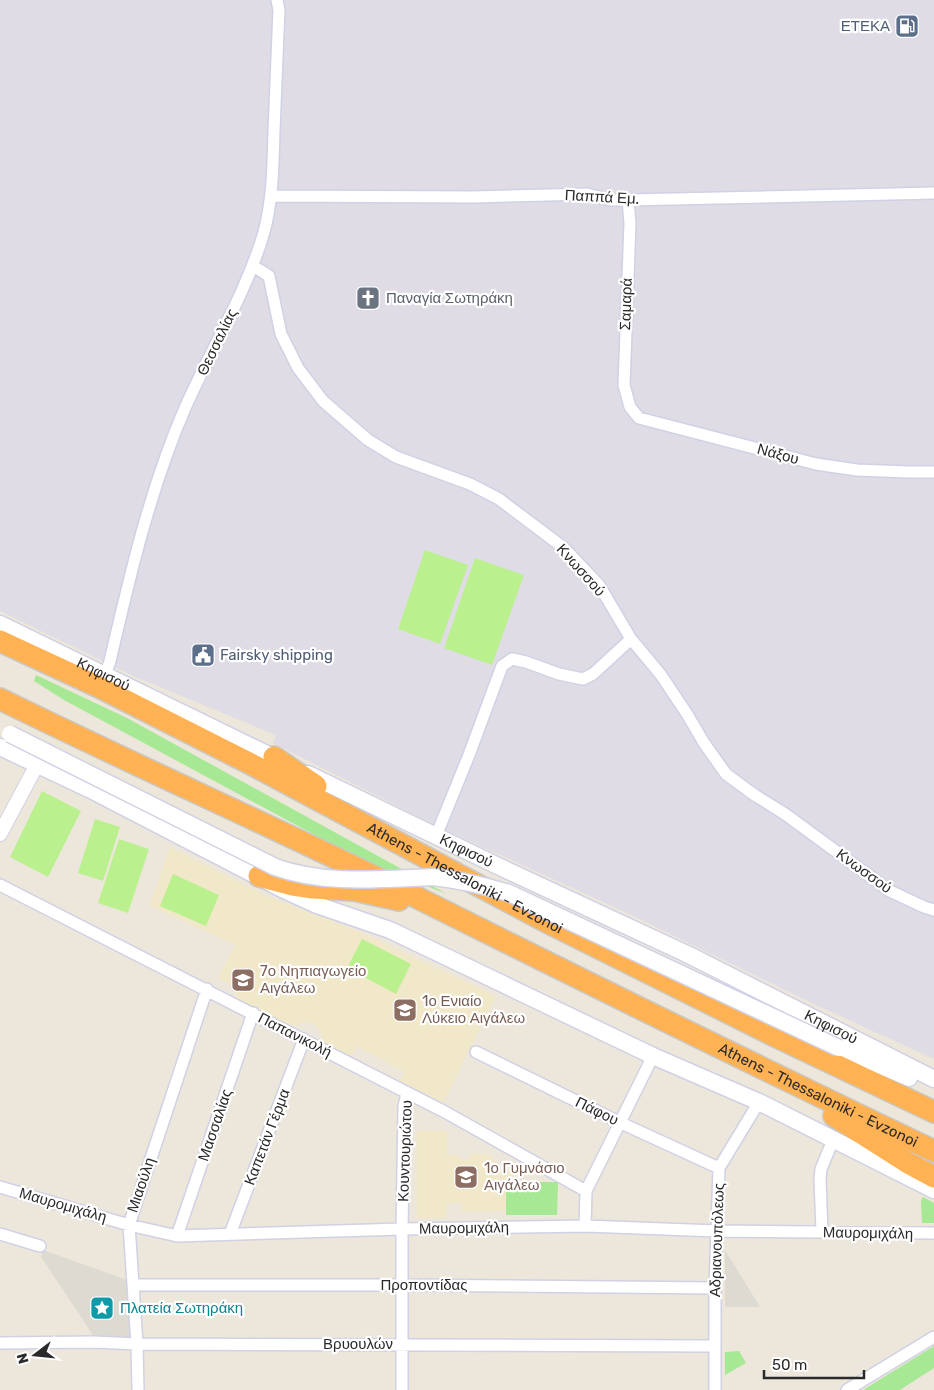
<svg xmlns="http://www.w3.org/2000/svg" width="934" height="1390" viewBox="0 0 934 1390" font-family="Rubik,sans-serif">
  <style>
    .industrial { fill: #dfdce5 }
    .education { fill: #f0e8c9 }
    .green { fill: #a6e893 }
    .pitch { fill: #bbf08e }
    .plaza { fill: #dddad2 }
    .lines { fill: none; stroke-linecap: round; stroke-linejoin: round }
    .minor-casing { stroke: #d0d1e4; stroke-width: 14 }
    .tertiary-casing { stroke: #d0d1e4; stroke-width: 16 }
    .secondary-casing { stroke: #d0d1e4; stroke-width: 19 }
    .motorway-casing { stroke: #c8c8c8; stroke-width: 24 }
    .minor { stroke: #fff; stroke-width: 11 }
    .tertiary { stroke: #fff; stroke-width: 14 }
    .secondary { stroke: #fff; stroke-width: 16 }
    .motorway { stroke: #ffb254; stroke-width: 21 }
    .secondary-bridge-casing { stroke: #d0d1e4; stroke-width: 19; stroke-linecap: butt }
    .secondary-bridge { stroke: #fff; stroke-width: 16 }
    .labels { text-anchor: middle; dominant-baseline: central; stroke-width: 4.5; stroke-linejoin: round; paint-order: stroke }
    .service-label { font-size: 15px; fill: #4e5e75; stroke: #fff; text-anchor: end }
    .street-label { font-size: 15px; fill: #2a2a2a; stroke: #fff }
    .worship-label { font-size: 15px; fill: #5b616d; stroke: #fff; text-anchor: start }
    .education-label { font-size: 15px; fill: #785e54; stroke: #fff; text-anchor: start }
    .culture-label { font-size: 15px; fill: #0d838f; stroke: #fff; text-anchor: start }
  </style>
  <rect width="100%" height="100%" fill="#ede7db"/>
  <!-- industrial -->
  <path class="industrial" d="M0,0H934V1059L818,1006L627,913L441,828L273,743L276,735L133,676L0,611Z"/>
  <!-- education -->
  <path class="education" d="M170,847L264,895L360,932L496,996L443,1103L400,1081L405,1072L368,1052L356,1047L352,1056L324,1043L318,1027L313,1024L308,1022L292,1026L234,999L239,988L218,978L235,945L150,906Z
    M417,1131H447V1155H457L464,1161L470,1155L477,1153L490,1155L499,1166L500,1172L514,1171L515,1182H558L557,1215H506L505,1211H461V1203H447L446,1218H417Z"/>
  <!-- green -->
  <path class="green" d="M36,675L127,718L447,894L372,865L350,854L64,700L34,681Z
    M506,1182H558L557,1215H506Z
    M923,1197L934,1203V1223H922L921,1200Z
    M934,1346V1368L900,1390H863Z
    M739,1351L746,1363L725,1375V1352Z"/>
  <!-- pitch -->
  <path class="pitch" d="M425,550L468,565L440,644L398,629Z
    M475,558L524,575L492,665L444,648Z
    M42,791L81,811L48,877L10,857Z
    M95,819L120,827L103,881L78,873Z
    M119,839L149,849L128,913L98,903Z
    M173,874L219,895L206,926L160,906Z
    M362,939L411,964L396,994L347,968Z"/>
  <!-- plaza -->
  <path class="plaza" d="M43,1250L127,1280L131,1336L126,1338H95L41,1257Z
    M725,1250L760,1307H725Z"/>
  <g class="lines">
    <!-- minor casing -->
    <g class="minor-casing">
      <path id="minor" d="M271,196L473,197L587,194L611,200H628L934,193
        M628,200L630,223L624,385L630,407L639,418L816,464L857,470L908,472H934
        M253,266L269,276L281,334L298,368L323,401L368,440L396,457L470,484L499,499L564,548L599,585L631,639L661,675L687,714L704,743L726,774L753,794L785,814L890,891L924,907L934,910
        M105,675L110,661C130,575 150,489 185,408C211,349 246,294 264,232C273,199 273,164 274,131C276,90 277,50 279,10L277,0
        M436,836L469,755L502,666L512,659L526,662L559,674L583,679L593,674L631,639
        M0,885L445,1112L586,1191
        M476,1052L621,1123L719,1168
        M0,1187L129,1225L177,1236L402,1229L585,1226L717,1231L934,1233
        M585,1226L586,1191L653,1056
        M822,1232L820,1179L821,1169L833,1140
        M0,1234L40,1246
        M230,1234L304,1039
        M177,1236L253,1013
        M133,1285H402L715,1288
        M0,1343L94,1342L137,1344L715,1346
        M138,1390L137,1344L129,1225L207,989
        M402,1390V1229L404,1106L407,1093
        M715,1390V1288L719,1168L759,1102
        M847,1390L934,1337"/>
    </g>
    <!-- tertiary casing -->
    <g class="tertiary-casing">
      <path id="tertiary" d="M0,834L32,774L37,765"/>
    </g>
    <!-- secondary casing -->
    <g class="secondary-casing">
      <g id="secondary">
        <path id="s1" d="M0,624L283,762"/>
        <path d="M0,747L91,790L282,889L317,905L390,930L653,1056L759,1102L934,1190"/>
        <path id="s2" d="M308,774L500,867L689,955L934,1079"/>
        <path d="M839,1048L909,1078"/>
      </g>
    </g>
    <!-- motorway casing -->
    <g class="motorway-casing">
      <g id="motorway">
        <path id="s3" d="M0,641L97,686L253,765L545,921L773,1035L934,1112"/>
        <path id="s4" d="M0,699C136,766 274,827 410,894C584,981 758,1067 934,1151"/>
        <path d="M274,757L316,786"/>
        <path d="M259,876L293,885L313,888L354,890L399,900"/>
        <path d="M834,1116L908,1163L934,1177"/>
      </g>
    </g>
    <!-- minor -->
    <use href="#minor" class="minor"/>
    <!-- tertiary -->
    <use href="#tertiary" class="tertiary"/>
    <!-- secondary -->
    <use href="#secondary" class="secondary"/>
    <!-- motorway -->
    <use href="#motorway" class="motorway"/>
    <!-- secondary-bridge casing -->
    <g class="secondary-bridge-casing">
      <path id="secondary-bridge" d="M10,734L275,867C325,885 380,879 433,877C461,880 482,885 509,893L839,1048"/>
    </g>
    <!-- secondary-bridge -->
    <use href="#secondary-bridge" class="secondary-bridge"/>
  </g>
  <!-- icons -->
  <defs>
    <g id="fuel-square" transform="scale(1.25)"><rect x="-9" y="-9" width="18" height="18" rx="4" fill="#5c6f8a" stroke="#fff"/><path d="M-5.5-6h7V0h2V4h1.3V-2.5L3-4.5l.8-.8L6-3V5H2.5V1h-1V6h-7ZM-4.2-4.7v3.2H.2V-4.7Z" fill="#fff"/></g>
    <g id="church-square" transform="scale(1.25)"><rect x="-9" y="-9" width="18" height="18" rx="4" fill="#6b7280" stroke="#fff"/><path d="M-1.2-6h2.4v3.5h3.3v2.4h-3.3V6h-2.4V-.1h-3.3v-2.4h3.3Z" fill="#fff"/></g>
    <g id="civic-square" transform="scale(1.25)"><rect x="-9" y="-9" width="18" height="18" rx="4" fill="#5c6f8a" stroke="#fff"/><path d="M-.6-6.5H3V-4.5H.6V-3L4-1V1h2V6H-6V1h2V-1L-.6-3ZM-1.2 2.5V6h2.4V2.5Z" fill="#fff"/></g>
    <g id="school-square" transform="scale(1.25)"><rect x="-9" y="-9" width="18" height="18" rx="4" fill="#8d6e63" stroke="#fff"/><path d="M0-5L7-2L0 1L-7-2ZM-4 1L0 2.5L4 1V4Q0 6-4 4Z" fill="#fff"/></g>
    <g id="sight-square" transform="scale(1.25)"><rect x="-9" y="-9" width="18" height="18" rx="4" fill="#0f9aa8" stroke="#fff"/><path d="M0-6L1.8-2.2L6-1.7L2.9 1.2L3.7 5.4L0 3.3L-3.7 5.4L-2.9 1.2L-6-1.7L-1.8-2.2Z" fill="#fff"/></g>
  </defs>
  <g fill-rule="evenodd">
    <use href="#fuel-square" x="907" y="26"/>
    <use href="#church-square" x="368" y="298"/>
    <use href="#civic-square" x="203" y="655"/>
    <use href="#school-square" x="243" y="980"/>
    <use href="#school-square" x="405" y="1010"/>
    <use href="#school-square" x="466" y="1177"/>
    <use href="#sight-square" x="102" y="1308"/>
  </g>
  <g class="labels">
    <!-- service labels -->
    <g class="service-label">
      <text x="890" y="26">ΕΤΕΚΑ</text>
      <text x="220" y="655" text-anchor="start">Fairsky shipping</text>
    </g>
    <!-- street labels -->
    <g class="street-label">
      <text transform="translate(602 197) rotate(3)">Παππά Εμ.</text>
      <text transform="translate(626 304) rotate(-88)">Σαμαρά</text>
      <text transform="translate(217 342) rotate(-64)">Θεσσαλίας</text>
      <text transform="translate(778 454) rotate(15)">Νάξου</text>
      <text transform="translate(581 570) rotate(48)">Κνωσσού</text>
      <text stroke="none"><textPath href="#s1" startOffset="115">Κηφισού</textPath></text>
      <text stroke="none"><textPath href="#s2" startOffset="176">Κηφισού</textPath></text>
      <text transform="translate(864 871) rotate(36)">Κνωσσού</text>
      <text stroke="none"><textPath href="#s3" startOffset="522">Athens - Thessaloniki - Evzonoi</textPath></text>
      <text stroke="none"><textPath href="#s2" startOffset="581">Κηφισού</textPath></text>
      <text transform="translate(295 1035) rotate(27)">Παπανικολή</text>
      <text stroke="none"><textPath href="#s4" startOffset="909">Athens - Thessaloniki - Evzonoi</textPath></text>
      <text transform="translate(597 1111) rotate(26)">Πάφου</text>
      <text transform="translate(215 1125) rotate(-71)">Μασσαλίας</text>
      <text transform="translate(267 1137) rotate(-69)">Καπετάν Γέρμα</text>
      <text transform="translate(405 1151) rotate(-88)">Κουντουριώτου</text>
      <text transform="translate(141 1185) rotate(-71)">Μιαούλη</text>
      <text transform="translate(63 1205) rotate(16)">Μαυρομιχάλη</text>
      <text transform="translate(464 1228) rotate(-1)">Μαυρομιχάλη</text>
      <text transform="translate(868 1233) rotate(1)">Μαυρομιχάλη</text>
      <text transform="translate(717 1240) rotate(-88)">Αδριανουπόλεως</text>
      <text x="424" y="1285">Προποντίδας</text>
      <text x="358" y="1344">Βρυουλών</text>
    </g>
    <!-- worship labels -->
    <g class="worship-label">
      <text x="386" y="298">Παναγία Σωτηράκη</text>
    </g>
    <!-- education labels -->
    <g class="education-label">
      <text x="260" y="971">7ο Νηπιαγωγείο<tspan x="260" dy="17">Αιγάλεω</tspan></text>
      <text x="422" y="1001">1ο Ενιαίο<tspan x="422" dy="17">Λύκειο Αιγάλεω</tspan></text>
      <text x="484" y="1168">1ο Γυμνάσιο<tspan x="484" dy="17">Αιγάλεω</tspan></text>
    </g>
    <!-- culture labels -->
    <g class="culture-label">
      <text x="120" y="1308">Πλατεία Σωτηράκη</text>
    </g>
  </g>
  <!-- north arrow -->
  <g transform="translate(35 1355) rotate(254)" stroke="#ffffff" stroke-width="4" paint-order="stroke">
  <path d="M0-4L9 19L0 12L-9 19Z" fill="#2a2a2a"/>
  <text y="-8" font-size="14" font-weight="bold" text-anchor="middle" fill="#2a2a2a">N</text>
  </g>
  <!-- scale -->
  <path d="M764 1370v8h100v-8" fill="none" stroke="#2a2a2a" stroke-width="2.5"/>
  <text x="772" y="1370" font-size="15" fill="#2a2a2a" stroke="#ffffff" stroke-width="4" paint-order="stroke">50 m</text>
</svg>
